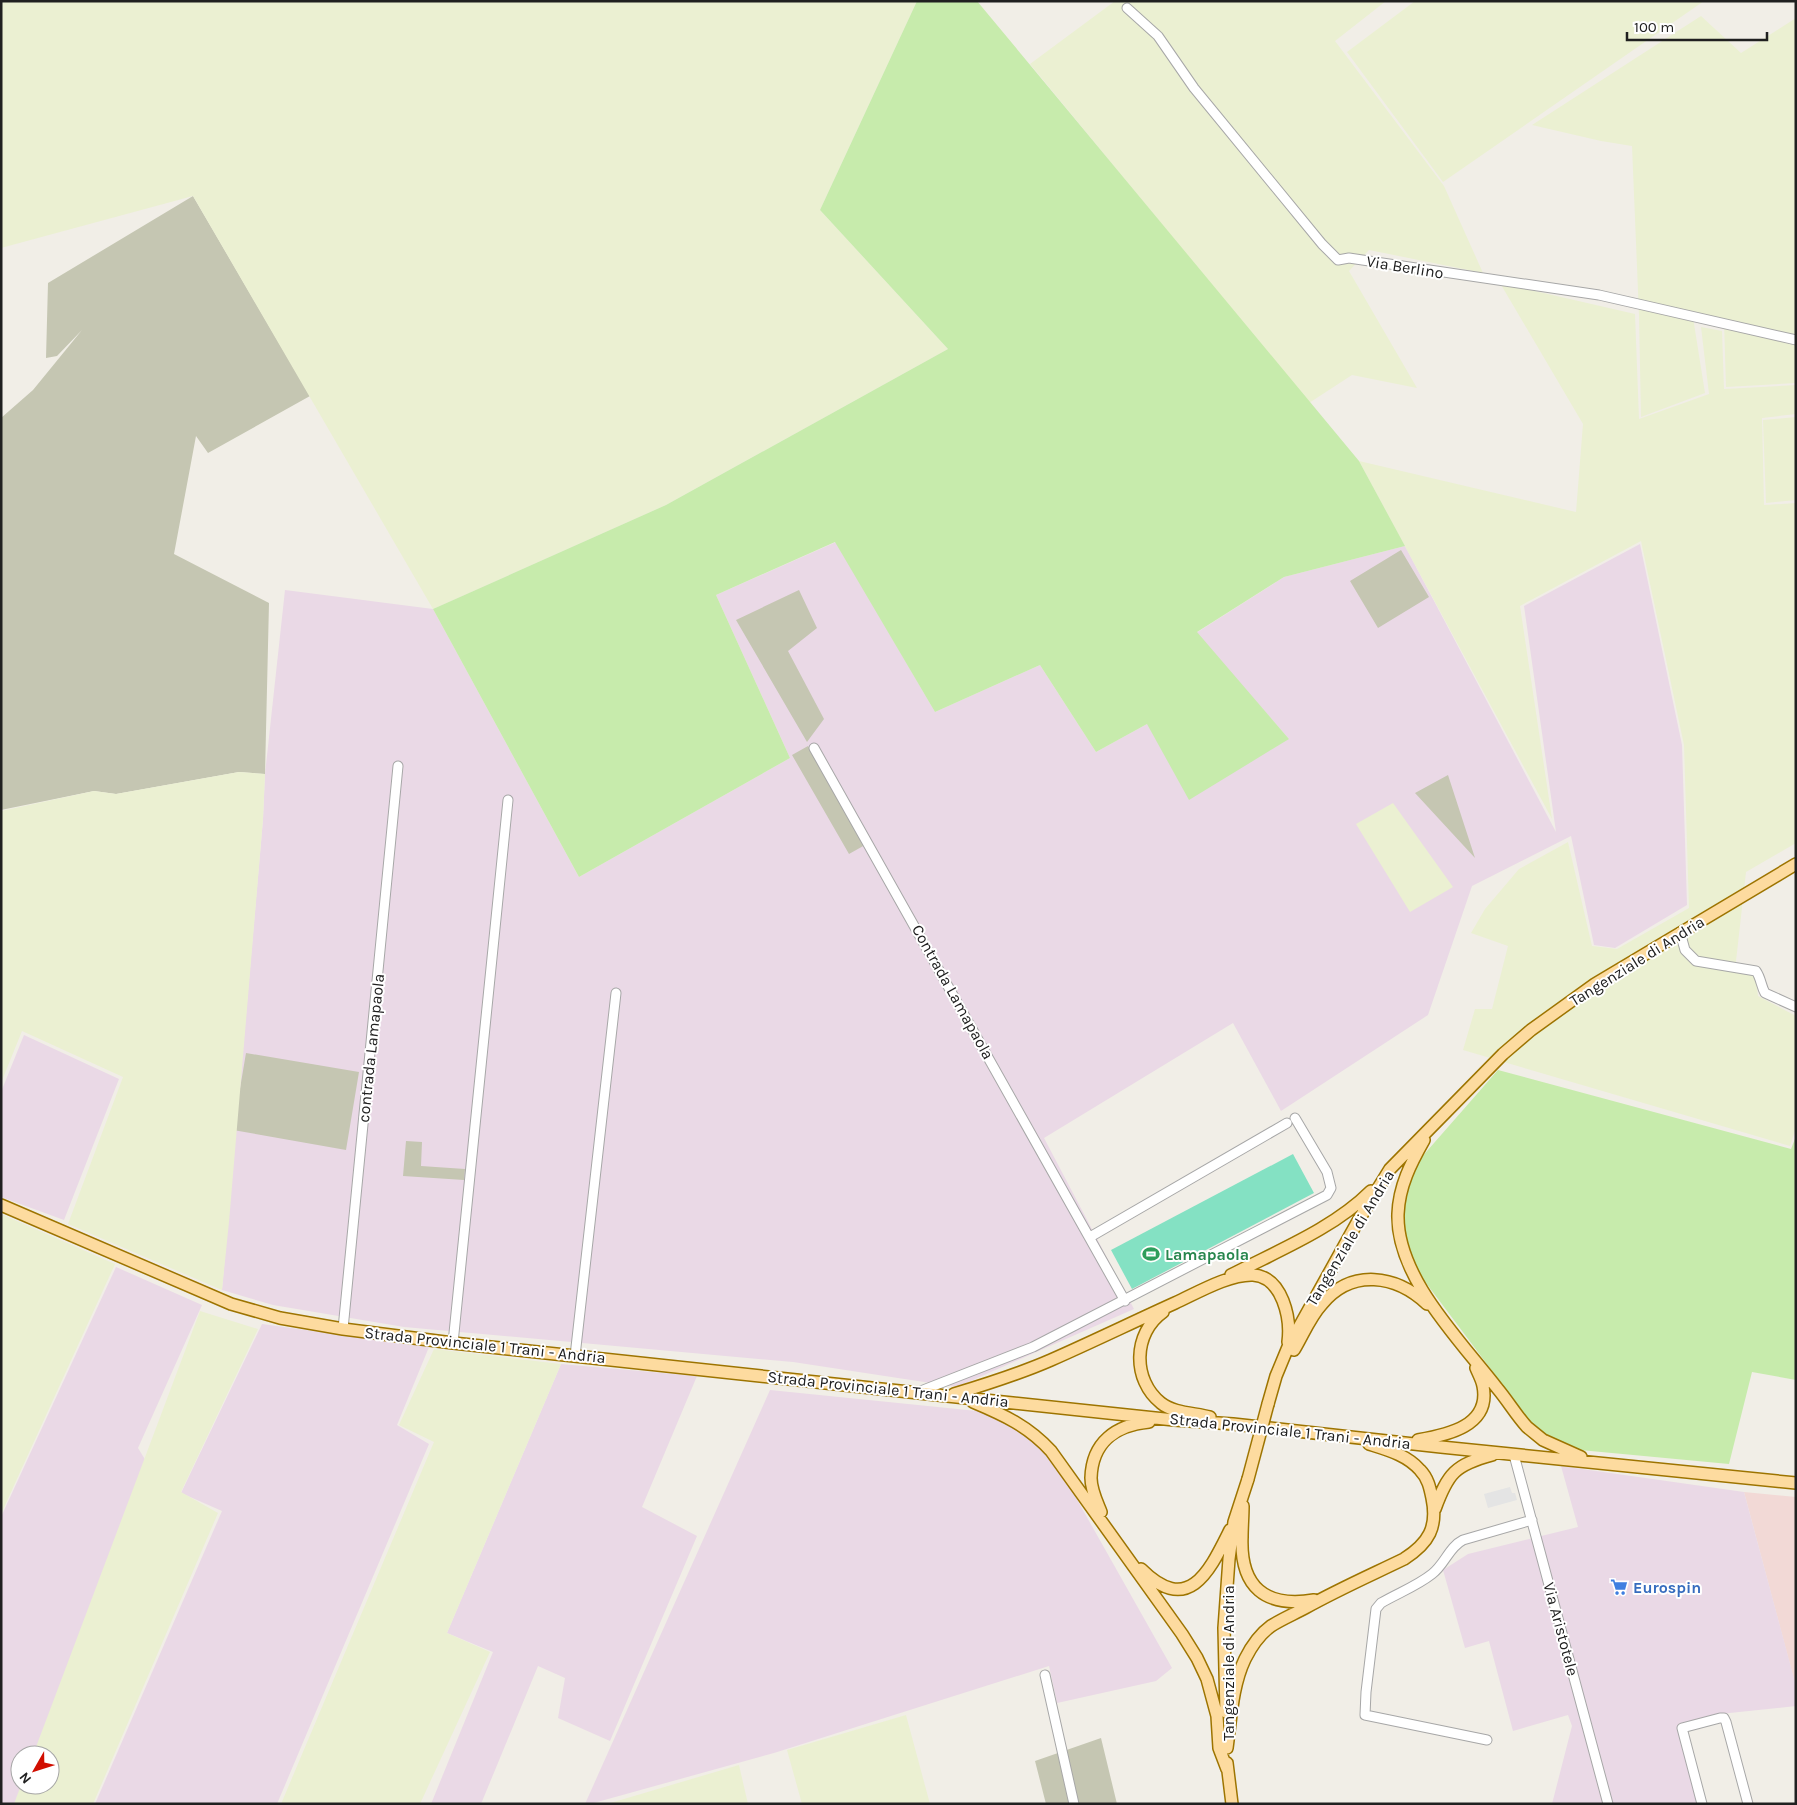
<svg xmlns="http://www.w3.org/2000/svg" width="1797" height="1805" viewBox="0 0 1797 1805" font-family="Karla,sans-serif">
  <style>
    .commercial { fill: #f2d9d6 }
    .industrial { fill: #ead9e6 }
    .construction { fill: #c5c6b2 }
    .farmland { fill: #ebf0d2 }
    .grass { fill: #c7ebac }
    .pitch { fill: #84e1c3 }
    .parking { fill: #e4e4e4 }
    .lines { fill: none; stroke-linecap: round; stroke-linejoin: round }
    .minor-casing { stroke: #a7a7a7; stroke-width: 11 }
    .major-casing { stroke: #9d7400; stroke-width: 14 }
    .minor { stroke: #fff; stroke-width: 9 }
    .major { stroke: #fddb9f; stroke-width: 11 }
    .major-bridge-casing { stroke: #9d7400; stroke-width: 14; stroke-linecap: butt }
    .major-bridge { stroke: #fddb9f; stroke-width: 11 }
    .labels { text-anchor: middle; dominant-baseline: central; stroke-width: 4; stroke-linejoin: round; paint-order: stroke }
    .street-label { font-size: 16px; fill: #202020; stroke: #fff }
    .leisure-label { font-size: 16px; font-weight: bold; fill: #27864d; stroke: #fff; text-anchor: start }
    .shop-label { font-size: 16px; font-weight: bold; fill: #366cbe; stroke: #fff; text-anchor: start }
  </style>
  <rect width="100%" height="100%" fill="#f1eee7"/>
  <!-- commercial -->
  <path class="commercial" d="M1744,1492L1796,1497V1687Z"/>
  <!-- industrial -->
  <path class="industrial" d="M836,542L935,712L1040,665L1096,752L1147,724L1289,739L1196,633L1284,577L1405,546L1556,832L1524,606L1640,544L1682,745L1687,905L1615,948L1594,945L1571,836L1472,886L1428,1015L1281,1111L1233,1023L1044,1138L1134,1309L957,1387L793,1362L404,1327L273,1305L222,1290L263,819L265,774L285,590L433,609L579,877L790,758L716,595Z
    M24,1035L119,1079L64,1220L1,1197V1092Z
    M116,1267L202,1305L138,1448L158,1481L40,1755H20V1785H27L19,1804H1V1517Z
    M262,1324L429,1347L397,1425L429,1444L277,1804H95L222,1511L181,1493Z
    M561,1364L697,1376L642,1507L697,1536L610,1741L558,1718L565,1678L538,1666L481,1804H431L493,1652L447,1633Z
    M770,1390L977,1411L1006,1422L1025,1434L1042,1449L1075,1496L1172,1668L1156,1681L1057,1703L1049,1666L774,1753L590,1804H585Z
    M1561,1466L1744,1492L1796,1686V1706L1720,1714L1678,1724L1698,1804H1552L1572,1726L1568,1715L1513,1731L1489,1641L1465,1648L1443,1570L1468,1554L1578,1527Z"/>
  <!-- construction -->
  <path class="construction" d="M193,196L310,396L208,453L196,436L174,554L269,603L265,774L239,772L116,794L94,791L1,810V418L33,390L82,330L57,356L46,358L48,283Z
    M1401,550L1429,597L1378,628L1350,581Z
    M799,590L817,628L788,651L824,719L807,742L736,620Z
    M808,746L865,845L849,854L792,755Z
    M1448,775L1475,858L1415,793Z
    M246,1053L359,1072L346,1150L233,1130Z
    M406,1141L422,1142L421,1166L465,1169L464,1180L403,1176Z
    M1101,1738L1117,1804H1046L1035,1761Z"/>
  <!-- farmland -->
  <path class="farmland" d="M1,1H917L820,210L948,349L666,505L433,609L193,196L1,248Z
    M1115,1H1386L1335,41L1444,186L1483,273L1369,250L1349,271L1417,388L1352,375L1309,403L1030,64Z
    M1415,1H1704L1443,182L1347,52Z
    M1701,16L1741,53L1796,18V383L1726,387L1724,322L1692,311L1705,393L1641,417L1639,315L1632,146L1601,141L1532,125Z
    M1500,283L1635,314L1639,419L1709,394L1701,327L1722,331L1724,389L1796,385V414L1762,418L1764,505L1796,503V843L1746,872L1735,970L1748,973L1754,976L1756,981L1758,996L1796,1016V1128L1790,1146L1463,1050L1475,1009H1492L1508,946L1471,933L1485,909L1519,869L1568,842L1592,946L1617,949L1689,908L1684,745L1641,541L1520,606L1552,819L1359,461L1576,512L1583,424Z
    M1796,417V500L1766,503L1763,420Z
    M239,772L265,774L263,819L229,1222L222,1290L68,1224L123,1077L22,1031L1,1083V811L94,791L116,794Z
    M1393,803L1453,887L1410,912L1356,824Z
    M1,1214L115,1264L1,1514Z
    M200,1311L258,1329L181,1492L218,1513L93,1804H14L21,1785H50V1755H33Z
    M434,1349L561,1364L447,1633L490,1652L420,1804H281L434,1442L399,1425Z
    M906,1715L930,1804H802L787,1750Z
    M739,1765L748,1804H607Z"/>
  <!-- grass -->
  <path class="grass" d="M917,1H977L1359,461L1405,546L1284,577L1197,632L1289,739L1189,800L1147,724L1096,752L1040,665L935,712L835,542L716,595L790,758L579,877L433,609L666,505L948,349L820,210Z
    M1498,1070L1791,1149L1796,1136V1380L1752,1372L1729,1464L1580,1450L1557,1443L1535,1428L1417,1271L1408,1254L1403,1225L1405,1187L1420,1159Z"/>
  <!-- pitch -->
  <path class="pitch" d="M1293,1154L1314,1193L1132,1289L1111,1250Z"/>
  <!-- parking -->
  <path class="parking" d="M1510,1487L1512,1493H1515L1517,1500L1488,1508L1484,1494Z"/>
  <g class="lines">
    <!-- minor casing -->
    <g class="minor-casing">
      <path id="minor" d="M1127,8L1158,36L1194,88L1322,244L1338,260L1349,258L1599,295L1796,340
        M814,748L1125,1301
        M1680,932L1685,950L1696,961L1756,971C1761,978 1761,986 1765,993L1796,1007
        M1090,1237L1287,1123
        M343,1329L398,766
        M453,1343L508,800
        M575,1356L616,993
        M918,1392L1033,1347L1327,1195L1331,1188L1327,1172L1295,1118
        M1514,1455L1608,1804
        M1045,1675L1074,1804
        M1487,1740L1365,1715L1366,1692L1376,1609L1381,1603C1398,1593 1417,1586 1432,1574C1445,1564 1449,1547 1463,1540L1532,1520
        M1702,1804L1682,1728L1720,1718H1724L1726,1722L1748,1804"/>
    </g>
    <!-- major casing -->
    <g class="major-casing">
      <path id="major" d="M1424,1140C1411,1163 1399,1186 1398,1214C1396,1277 1460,1340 1497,1388C1508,1401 1516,1415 1527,1427L1543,1440L1581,1457
        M1,1205L231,1304L280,1318L343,1329L453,1343L928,1394L1174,1420L1233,1424L1441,1447L1796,1483
        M1231,1275C1277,1251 1333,1229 1371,1191
        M1163,1312C1133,1333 1132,1380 1161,1403C1173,1413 1195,1413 1210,1417
        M1294,1350C1303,1335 1310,1317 1322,1304C1352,1268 1396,1275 1427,1304
        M954,1394C987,1384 1019,1374 1051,1360C1092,1342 1133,1322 1175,1303C1197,1293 1229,1274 1253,1275C1283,1277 1291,1319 1288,1342
        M973,1402C1004,1415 1028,1426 1051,1451L1182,1634L1197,1658L1207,1679L1217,1716L1219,1748L1227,1769
        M1268,1404L1276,1376L1288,1347L1358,1221L1390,1169L1503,1054L1531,1030L1595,984L1796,864
        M1418,1440C1447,1435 1491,1426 1483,1386C1482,1380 1478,1373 1476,1368
        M1243,1506C1243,1516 1242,1527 1242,1537C1240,1587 1265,1608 1314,1600
        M1435,1509C1448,1473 1455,1465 1492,1455
        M1101,1512C1097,1502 1091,1490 1091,1478C1092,1442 1116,1425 1149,1422
        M1141,1569C1189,1617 1210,1570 1230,1530
        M1226,1712L1224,1628L1229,1559L1234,1522L1248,1479
        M1227,1748C1231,1719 1232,1686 1245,1659C1251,1647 1260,1634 1271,1626C1282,1619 1294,1614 1305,1608C1337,1590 1371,1575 1404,1559C1429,1543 1438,1527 1432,1498C1430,1488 1428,1478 1420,1470C1407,1455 1388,1450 1369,1444
        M1227,1763L1232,1804"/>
    </g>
    <!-- minor -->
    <use href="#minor" class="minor"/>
    <!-- major -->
    <use href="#major" class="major"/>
    <!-- major-bridge casing -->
    <g class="major-bridge-casing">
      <path id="major-bridge" d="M1248,1479L1268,1404"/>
    </g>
    <!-- major-bridge -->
    <use href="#major-bridge" class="major-bridge"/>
  </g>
  <!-- icons -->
  <defs>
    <g id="stadium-bare" transform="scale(1.35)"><path d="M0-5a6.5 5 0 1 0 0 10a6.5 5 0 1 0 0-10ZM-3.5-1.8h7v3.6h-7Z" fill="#2e9e5b" stroke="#fff" stroke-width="2.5" paint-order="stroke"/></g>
    <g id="supermarket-bare" transform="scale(1.35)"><path d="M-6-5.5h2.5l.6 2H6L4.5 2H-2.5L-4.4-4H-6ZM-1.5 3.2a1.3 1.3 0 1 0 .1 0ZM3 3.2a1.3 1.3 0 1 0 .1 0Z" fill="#3f7fe0" stroke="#fff" stroke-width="2.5" paint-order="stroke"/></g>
  </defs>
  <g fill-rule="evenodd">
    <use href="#stadium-bare" x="1151" y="1254"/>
    <use href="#supermarket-bare" x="1619" y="1587"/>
  </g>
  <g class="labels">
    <!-- street labels -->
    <g class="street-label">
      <text transform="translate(1405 267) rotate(9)">Via Berlino</text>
      <text transform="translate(1637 961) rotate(-32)">Tangenziale di Andria</text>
      <text transform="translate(953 992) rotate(61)">Contrada Lamapaola</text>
      <text transform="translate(371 1048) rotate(-84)">contrada Lamapaola</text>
      <text transform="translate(1350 1238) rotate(-59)">Tangenziale di Andria</text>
      <text transform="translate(485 1345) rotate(6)">Strada Provinciale 1 Trani - Andria</text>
      <text transform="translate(888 1389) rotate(6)">Strada Provinciale 1 Trani - Andria</text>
      <text transform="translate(1290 1431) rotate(6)">Strada Provinciale 1 Trani - Andria</text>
      <text transform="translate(1561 1629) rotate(75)">Via Aristotele</text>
      <text transform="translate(1228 1663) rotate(-90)">Tangenziale di Andria</text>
    </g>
    <!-- leisure labels -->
    <g class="leisure-label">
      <text x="1165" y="1254">Lamapaola</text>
    </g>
    <!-- shop labels -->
    <g class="shop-label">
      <text x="1633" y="1587">Eurospin</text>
    </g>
  </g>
  <!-- border -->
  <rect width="1797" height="1805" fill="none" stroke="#202020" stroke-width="5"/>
  <!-- north arrow -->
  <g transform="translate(35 1770) rotate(231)"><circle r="24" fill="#ffffff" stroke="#a6a6a6"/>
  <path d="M0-4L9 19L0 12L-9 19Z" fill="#d10e00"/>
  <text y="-8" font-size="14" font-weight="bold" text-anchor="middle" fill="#202020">N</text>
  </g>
  <!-- scale -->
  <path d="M1627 32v8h140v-8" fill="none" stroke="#202020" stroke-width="2.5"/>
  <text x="1634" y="32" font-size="15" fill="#202020" stroke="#ffffff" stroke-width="4" paint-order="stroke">100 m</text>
</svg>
